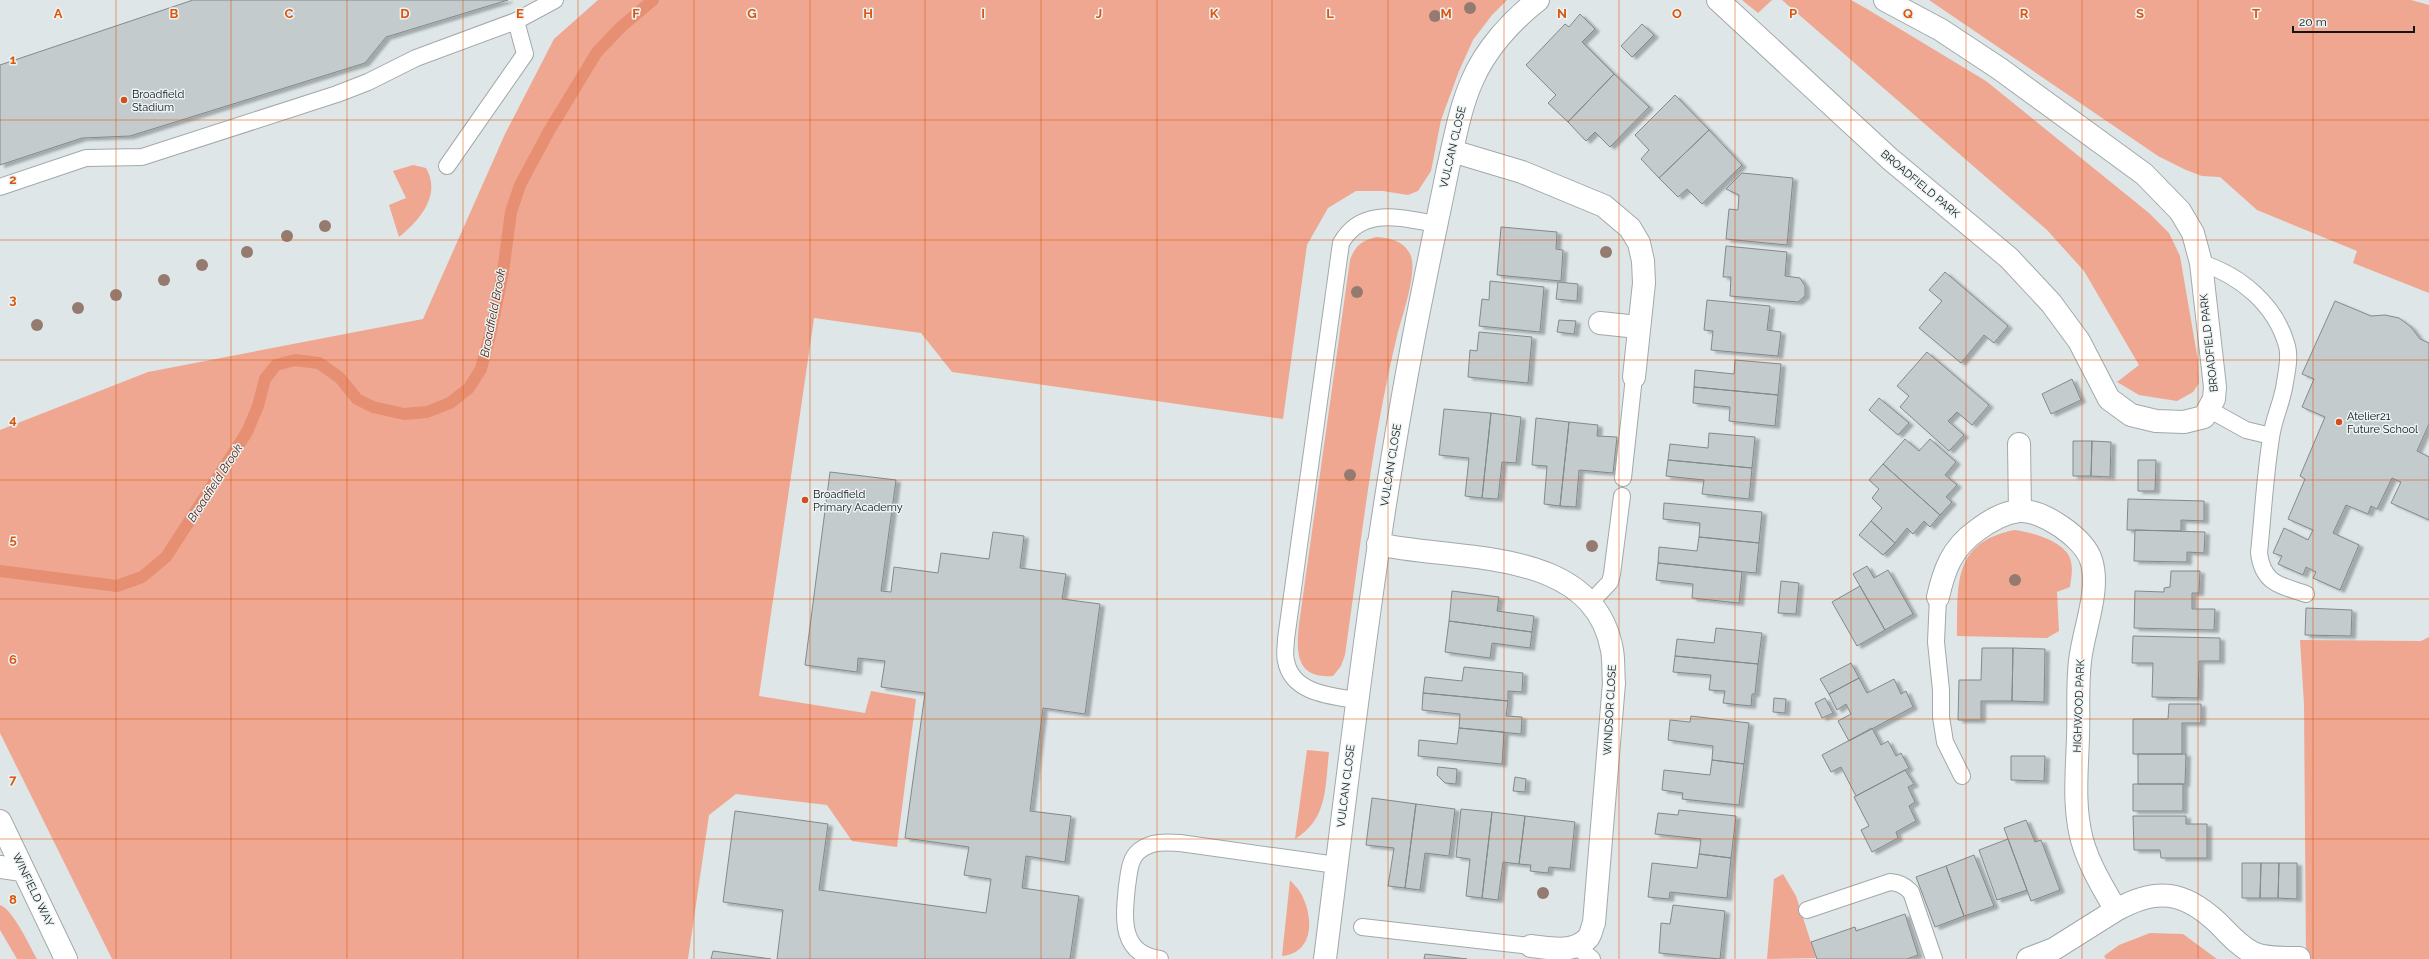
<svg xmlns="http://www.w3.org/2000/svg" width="2429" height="959" viewBox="0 0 2429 959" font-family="Raleway,sans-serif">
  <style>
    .green { fill: #efa791 }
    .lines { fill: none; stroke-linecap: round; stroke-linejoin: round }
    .stream { stroke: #e78f72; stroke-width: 12 }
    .building { fill: #c4cbcc; stroke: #838a8b; filter: url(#shadow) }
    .lane-casing { stroke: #a2a9aa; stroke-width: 18 }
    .street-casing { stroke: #a2a9aa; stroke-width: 24 }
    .lane { stroke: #fff; stroke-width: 16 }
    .street { stroke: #fff; stroke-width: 22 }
    .tree { fill: #957a70 }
    .grid { fill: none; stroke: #dd560c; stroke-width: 1; stroke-opacity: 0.55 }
    .poi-dot { fill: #d54d1c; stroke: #ecf3f4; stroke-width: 1.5 }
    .labels { text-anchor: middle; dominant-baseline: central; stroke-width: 3; stroke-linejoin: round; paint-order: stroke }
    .poi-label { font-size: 11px; fill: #131515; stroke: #ecf3f4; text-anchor: start }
    .street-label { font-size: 11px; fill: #131515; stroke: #ecf3f4 }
    .water-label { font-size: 12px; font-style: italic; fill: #521b08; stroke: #ecf3f4 }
    .grid-label { font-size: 13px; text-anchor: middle; font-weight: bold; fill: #dd560c; stroke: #ecf3f4; stroke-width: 3; stroke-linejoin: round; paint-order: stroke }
  </style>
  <defs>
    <filter id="shadow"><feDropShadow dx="4.5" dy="2.5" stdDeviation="1" flood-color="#0004"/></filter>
  </defs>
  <rect width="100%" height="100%" fill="#dee6e7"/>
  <!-- green -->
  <path class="green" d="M598,0H1507L1492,15L1473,40L1459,71L1441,120L1431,171L1418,191L1408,195L1383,191H1356L1328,208L1307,245L1283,419L952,372L921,333L814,318L759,696L865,713L871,691L916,699L897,847L852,841L827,805L736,794L709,815L688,959H112L0,733V430L148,372L423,319L505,134L554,39Z
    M1742,0H1772L1758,13Z
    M1782,0H1851L1867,9L1986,81L2149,213L2169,233L2180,256L2198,361L2199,383L2193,392L2177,401L2139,395L2117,382L2139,365L2084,271L2047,230Z
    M1929,0H2411L2429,5V293L2353,263L2357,251L2257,210L2220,177L2202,176L2186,170L2158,156Z
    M413,165L426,168C442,195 419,221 399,237L389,205L406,198L393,171Z
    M1376,237C1390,238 1405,241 1411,256C1417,275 1402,316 1397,336C1372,439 1360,550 1345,655L1341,666L1333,676C1296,679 1296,653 1299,624L1350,260C1355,246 1361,241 1376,237Z
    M2014,530C2032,532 2068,542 2071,562C2073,570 2071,579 2070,587L2057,592L2059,631L2047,638L1957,636C1958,584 1952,543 2014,530Z
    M2429,637V959H2306L2304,704L2300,640L2421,641Z
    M1307,750L1329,752C1325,787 1328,819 1295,839Z
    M1783,874L1796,896L1816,958L1767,959L1774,879Z
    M1290,880C1293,884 1298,888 1300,892C1314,915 1315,953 1282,956Z
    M0,905C13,909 30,947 37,959H17L0,930Z
    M2150,933L2183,934L2217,959H2106L2104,956L2119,945Z"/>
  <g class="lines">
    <!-- stream -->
    <path class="stream" d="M0,571L117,586L142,577L166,557L247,432L258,406L265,379L276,365L295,360L319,363L340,378L357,399L373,407L404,414L427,412L450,403L469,388L481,369L490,335L503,272L511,212L520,185L549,131L597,52L621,27L653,0"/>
  </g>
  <!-- building -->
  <path class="building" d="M193,0H508L386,37L365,63L130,136L82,138L0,165V65Z
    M1580,14L1595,29L1582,42L1614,74L1568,122L1548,103L1556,95L1526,65L1565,24L1569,27Z
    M1642,24L1654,35L1632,57L1621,46Z
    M1614,74L1649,107L1610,147L1595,132L1586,141L1568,122Z
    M1675,95L1709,130L1659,178L1641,159L1649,150L1635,135Z
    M1709,130L1742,165L1702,204L1687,189L1678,197L1659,178Z
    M1742,173L1793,178L1787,245L1726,239L1729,209L1738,210L1739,195L1726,189Z
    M1501,227L1557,232L1556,249L1563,250L1561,281L1497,275Z
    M1726,246L1787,252L1785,276L1800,278L1805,286V296L1798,302L1730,296L1731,277H1723Z
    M1945,272L2008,326L1994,343L1984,335L1961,363L1919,328L1942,301L1929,290Z
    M1490,281L1544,287L1540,332L1479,326L1482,299L1489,300Z
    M1558,282L1578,284L1577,301L1556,299Z
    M1707,300L1770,306L1767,330L1781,332L1778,356L1711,350L1713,331L1704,330Z
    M2335,301L2371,316L2385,315L2399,318L2411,327L2420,339L2429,343V424L2417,451L2429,457V520L2391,503L2401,482L2392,478L2377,509L2371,506L2368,514L2346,505L2333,533L2359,545L2340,590L2313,578L2316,572L2306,567L2303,575L2278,564L2282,556L2273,553L2284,528L2308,540L2313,530L2288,519L2305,479L2300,476L2325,417L2302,407L2314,379L2302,374Z
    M1559,320L1576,321L1574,334L1557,332Z
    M1479,332L1532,337L1528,383L1468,377L1470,350L1477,351Z
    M1927,352L1989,405L1972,425L1957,412L1948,421L1964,435L1949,451L1900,407L1909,396L1897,386Z
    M1735,360L1781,364L1778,395L1694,387L1695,370L1734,374Z
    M2072,379L2081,400L2051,414L2042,394Z
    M1694,387L1778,395L1775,426L1729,421L1730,407L1693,403Z
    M1879,398L1909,423L1898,435L1869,410Z
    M1444,409L1491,413L1482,498L1465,496L1469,458L1439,455Z
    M1491,413L1521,417L1516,463L1502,462L1498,499L1482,498Z
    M1536,418L1569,422L1560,506L1544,504L1547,466L1532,465Z
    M1569,422L1598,425L1597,436L1617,437L1613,473L1579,470L1576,507L1560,506Z
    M1709,433L1755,437L1752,468L1668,460L1670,444L1708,448Z
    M1905,439L1919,451L1930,439L1956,462L1945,475L1957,485L1946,497L1952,502L1940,515L1883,464Z
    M2073,441H2092L2091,476H2073Z
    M2092,441L2111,442L2110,477L2091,476Z
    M1668,460L1752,468L1749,499L1702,494L1704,480L1666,476Z
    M2138,460H2156L2155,491H2138Z
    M1883,464L1940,515L1930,527L1924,521L1913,534L1907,528L1895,543L1871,521L1882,508L1872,498L1879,489L1869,480Z
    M830,472L896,480L881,591L891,592L894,567L938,573L941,553L989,559L993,532L1024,536L1020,568L1066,574L1062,599L1100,604L1085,714L1043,708L1030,811L1071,816L1065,862L1026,856L1022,888L1079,896L1070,959H777L783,910L723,902L735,811L828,824L819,890L986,913L991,879L964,875L969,847L905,838L925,693L881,687L885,661L858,658L857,672L805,665Z
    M2128,499L2204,501V521L2181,520V531L2127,530Z
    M1664,503L1762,512L1759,543L1699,537L1700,523L1663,519Z
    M1871,521L1895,543L1883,555L1859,535Z
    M2135,530L2205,532L2204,553L2187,552V562L2134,561Z
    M1699,537L1759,543L1756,573L1658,563L1659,547L1697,551Z
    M1658,563L1742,572L1739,603L1692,598L1693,584L1656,580Z
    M1867,566L1874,578L1888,570L1913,614L1885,630L1853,574Z
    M2171,571H2200L2199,593H2192V609H2215L2214,630L2134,628L2135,591L2164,592V588L2170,587Z
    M1781,581L1799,583L1796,614L1778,613Z
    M1860,586L1885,630L1857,646L1832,602Z
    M1452,591L1499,597L1497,611L1534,616L1532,632L1449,621Z
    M2306,608L2352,610L2351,636L2305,635Z
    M1449,621L1532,632L1530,648L1492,643L1490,658L1445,652Z
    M1716,628L1762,633L1758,664L1675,656L1677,639L1714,643Z
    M2133,636L2220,638V661H2199L2198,698L2152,697L2153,663H2132Z
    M1982,648H2013L2012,701H1981V720H1958L1959,680H1981Z
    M2013,648L2045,649L2044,702L2012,701Z
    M1675,656L1758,664L1755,694H1752L1751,706L1723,703L1725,691L1709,690L1711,675L1673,672Z
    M1851,663L1859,678L1829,694L1820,679Z
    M1464,667L1523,673L1522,692L1508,691V701L1423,693L1425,677L1462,681Z
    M1859,678L1867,693L1894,679L1901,694L1906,691L1913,707L1849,741L1838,721L1851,714L1846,704L1837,710L1829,694Z
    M1423,693L1508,701L1506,716L1522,717L1521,734L1459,728L1460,714L1422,710Z
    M1774,698L1786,699L1785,713L1773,712Z
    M1825,698L1833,713L1822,718L1815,703Z
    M2169,704H2201V723H2182V754H2133V719H2168Z
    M1691,716L1749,723L1744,764L1712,760L1713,746L1668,740L1670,720L1690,722Z
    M1459,728L1504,732L1502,764L1418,756L1419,740L1457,744Z
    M1872,728L1881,745L1888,741L1896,756L1901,753L1909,768L1856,796L1841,767L1831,772L1822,755Z
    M2138,754H2186L2185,784H2138Z
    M2011,756H2045L2044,781L2011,780Z
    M1712,760L1744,764L1739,805L1682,799L1683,793L1662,790L1664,770L1710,775Z
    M1438,767L1457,769L1456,784L1445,783L1437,775Z
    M1905,770L1914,784L1908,787L1915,802L1909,806L1916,821L1896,832L1898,838L1872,852L1861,830L1869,826L1854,797Z
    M1515,777L1526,779L1525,792L1513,791Z
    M2133,784H2183V811H2133Z
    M1372,798L1416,804L1405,888L1388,886L1394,848L1366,845Z
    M1416,804L1455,809L1449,856L1425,853L1420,890L1405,888Z
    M1461,809L1492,812L1482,898L1466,896L1470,859L1456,857Z
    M1679,810L1736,816L1731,858L1699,854L1701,839L1655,834L1658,813L1678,815Z
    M1492,812L1525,816L1519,864L1503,862L1498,900L1482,898Z
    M1525,816L1575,822L1570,869L1549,867L1548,873L1530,871L1531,865L1519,864Z
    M2133,816H2186V824H2207V858H2161L2160,850H2134Z
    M2026,820L2035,842L2041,840L2060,890L2031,901L2004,828Z
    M2008,839L2027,890L1997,900L1979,850Z
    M1699,854L1731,858L1727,898L1670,892L1669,899L1648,897L1652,863L1697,868Z
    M1974,855L1994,906L1964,916L1946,866Z
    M2242,863H2261L2260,898H2242Z
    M2261,863H2279L2278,898H2260Z
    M2279,863H2297V899L2278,898Z
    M1946,866L1964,916L1935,927L1916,877Z
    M1673,905L1725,911L1720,959L1659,953L1661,923L1670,924Z
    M1905,914L1918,955L1907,959H1817L1811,942L1855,927L1856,931Z
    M713,951L771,959H711Z
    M1425,954L1467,959H1424Z"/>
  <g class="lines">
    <!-- lane casing -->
    <g class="lane-casing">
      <path id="lane" d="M447,166L525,54L516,21
        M0,187L86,158L142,157L337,94L368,82L416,58L516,21L555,0
        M2201,263C2240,275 2276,305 2287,346C2290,357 2287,371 2285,382C2283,401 2273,419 2271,438C2265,475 2263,514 2259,553C2263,584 2280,585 2306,594
        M2210,410L2246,430L2271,436
        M1623,478L1634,377
        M1938,597L1936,642L1941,690V717L1945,742L1962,776
        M1590,603L1610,582L1612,574L1622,496
        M1356,700C1330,696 1292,693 1286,661C1284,654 1286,646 1286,639L1341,243C1362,206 1401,218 1436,224
        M1807,910L1890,882C1899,883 1904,885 1911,892L1934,959
        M1362,927L1531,946
        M1576,946L1592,959
        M1160,959C1119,954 1124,917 1127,886C1129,875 1129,859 1139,851C1151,841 1166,842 1180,843L1336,865"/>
    </g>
    <!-- street casing -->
    <g class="street-casing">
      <path id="street" d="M1718,0L1890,159L2009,258L2051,303L2079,341L2109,399L2131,415L2156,421L2184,422L2204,417L2214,399L2215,387L2201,263L2193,233L2180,211L2144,174L2000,69L1941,30L1885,0
        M1452,151L1522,172L1604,206L1630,228L1639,243L1643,261L1644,283L1634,377
        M1600,323L1638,327
        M2019,444L2020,511
        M1378,544C1456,562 1593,545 1612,650C1614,661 1613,673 1614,683L1594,923C1592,927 1591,935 1588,938C1574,954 1549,948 1531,946
        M1938,597C1944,570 1952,548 1976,531C1989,521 2002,513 2019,511C2042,509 2084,538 2091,560C2101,590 2083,631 2080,661C2077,686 2079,712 2078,737C2077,771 2073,806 2082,840C2089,865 2103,888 2116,910L2054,949L2028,959
        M0,821L66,959
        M0,867L22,870
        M2116,910C2157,887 2184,891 2218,923C2229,934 2239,946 2253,953C2266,959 2284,958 2299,958
        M1325,959C1353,735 1378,511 1423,290C1431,249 1440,208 1448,168C1455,138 1460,108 1472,81C1485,50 1511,21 1538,0"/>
    </g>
    <!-- lane -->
    <use href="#lane" class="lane"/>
    <!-- street -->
    <use href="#street" class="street"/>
  </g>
  <!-- trees -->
  <g class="tree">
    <circle cx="1470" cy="8" r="6"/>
    <circle cx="1435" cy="16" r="6"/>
    <circle cx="325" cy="226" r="6"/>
    <circle cx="287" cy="236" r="6"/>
    <circle cx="247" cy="252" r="6"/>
    <circle cx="1606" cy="252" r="6"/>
    <circle cx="202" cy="265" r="6"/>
    <circle cx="164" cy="280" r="6"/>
    <circle cx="1357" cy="292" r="6"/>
    <circle cx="116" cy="295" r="6"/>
    <circle cx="78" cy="308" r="6"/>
    <circle cx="37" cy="325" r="6"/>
    <circle cx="1350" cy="475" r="6"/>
    <circle cx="1592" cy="546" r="6"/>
    <circle cx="2015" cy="580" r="6"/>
    <circle cx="1543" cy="893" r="6"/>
  </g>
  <!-- grid -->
  <path class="grid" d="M116,0V959M231,0V959M347,0V959M463,0V959M578,0V959M694,0V959M810,0V959M925,0V959M1041,0V959M1157,0V959M1272,0V959M1388,0V959M1504,0V959M1619,0V959M1735,0V959M1851,0V959M1966,0V959M2082,0V959M2198,0V959M2313,0V959M0,120H2429M0,240H2429M0,360H2429M0,480H2429M0,599H2429M0,719H2429M0,839H2429"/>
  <!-- markers -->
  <g class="poi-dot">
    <circle cx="124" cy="100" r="4"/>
    <circle cx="2339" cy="422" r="4"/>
    <circle cx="805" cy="500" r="4"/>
  </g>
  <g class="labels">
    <!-- poi labels -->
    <g class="poi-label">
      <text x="132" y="94">Broadfield<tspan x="132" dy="13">Stadium</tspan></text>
      <text x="2347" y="416">Atelier21<tspan x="2347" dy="13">Future School</tspan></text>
      <text x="813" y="494">Broadfield<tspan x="813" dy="13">Primary Academy</tspan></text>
    </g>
    <!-- street labels -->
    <g class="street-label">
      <text transform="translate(1453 147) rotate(-77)">VULCAN CLOSE</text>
      <text transform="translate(1920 184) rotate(40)">BROADFIELD PARK</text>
      <text transform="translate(2209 343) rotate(-96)">BROADFIELD PARK</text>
      <text transform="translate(1391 465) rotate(-81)">VULCAN CLOSE</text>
      <text transform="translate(2079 706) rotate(-88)">HIGHWOOD PARK</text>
      <text transform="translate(1610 710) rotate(-87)">WINDSOR CLOSE</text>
      <text transform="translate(1346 786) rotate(-83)">VULCAN CLOSE</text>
      <text transform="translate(33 890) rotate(64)">WINFIELD WAY</text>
    </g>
    <!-- water labels -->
    <g class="water-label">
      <text transform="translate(493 313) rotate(-79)">Broadfield Brook</text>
      <text transform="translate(215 483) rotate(-57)">Broadfield Brook</text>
    </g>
  </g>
  <g class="grid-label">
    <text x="58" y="18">A</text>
    <text x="174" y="18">B</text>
    <text x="289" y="18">C</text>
    <text x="405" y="18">D</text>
    <text x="520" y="18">E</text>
    <text x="636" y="18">F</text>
    <text x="752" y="18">G</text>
    <text x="868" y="18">H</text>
    <text x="983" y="18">I</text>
    <text x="1099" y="18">J</text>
    <text x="1214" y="18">K</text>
    <text x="1330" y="18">L</text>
    <text x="1446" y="18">M</text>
    <text x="1562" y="18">N</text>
    <text x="1677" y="18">O</text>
    <text x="1793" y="18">P</text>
    <text x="1908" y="18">Q</text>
    <text x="2024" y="18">R</text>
    <text x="2140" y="18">S</text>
    <text x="2256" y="18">T</text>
    <text x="13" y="64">1</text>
    <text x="13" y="184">2</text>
    <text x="13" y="304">3</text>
    <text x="13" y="424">4</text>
    <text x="13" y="544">5</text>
    <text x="13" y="664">6</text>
    <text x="13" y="784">7</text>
    <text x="13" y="904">8</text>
  </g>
  <!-- scale -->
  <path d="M2293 26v6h121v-6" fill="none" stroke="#131515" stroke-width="2"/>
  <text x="2299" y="26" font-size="12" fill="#131515" stroke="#ecf3f4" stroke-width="3" paint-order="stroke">20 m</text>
</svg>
